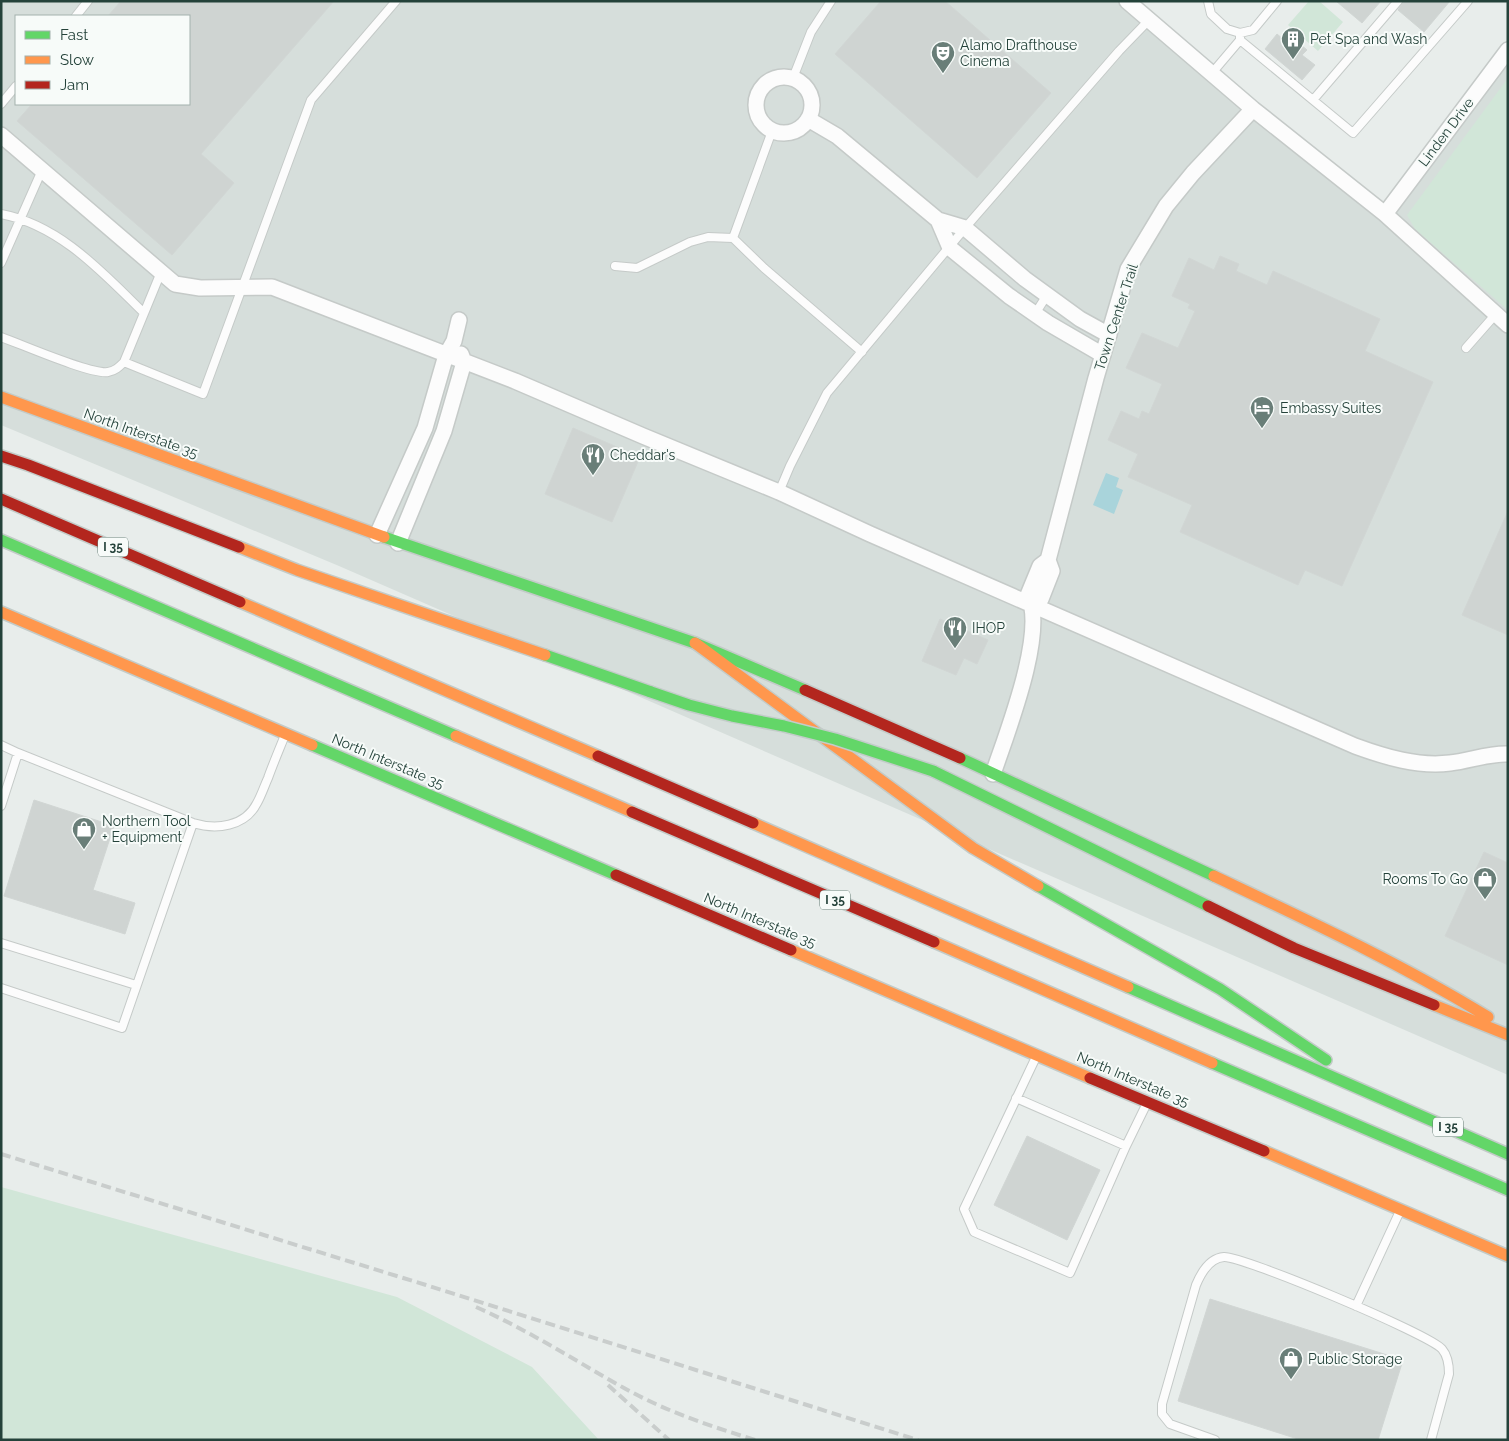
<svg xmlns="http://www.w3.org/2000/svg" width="1509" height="1441" viewBox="0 0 1509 1441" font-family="Raleway,sans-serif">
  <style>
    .built { fill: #d6dedb; fill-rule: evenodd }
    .green { fill: #d1e6d8 }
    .water { fill: #a9d4db }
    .building { fill: #cfd4d2; stroke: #d1d6d4 }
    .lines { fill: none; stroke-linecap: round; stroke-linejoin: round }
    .lane-casing { stroke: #c5cac8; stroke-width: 10 }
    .street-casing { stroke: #c5cac8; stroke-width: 18 }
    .fast-casing { stroke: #c3cbc8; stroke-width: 14 }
    .slow-casing { stroke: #c3cbc8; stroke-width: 14 }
    .jam-casing { stroke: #c3cbc8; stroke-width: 14 }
    .lane { stroke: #fcfcfc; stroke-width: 8 }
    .street { stroke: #fcfcfc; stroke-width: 15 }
    .fast { stroke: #63d668; stroke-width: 11 }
    .slow { stroke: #ff974d; stroke-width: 11 }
    .jam { stroke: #b3261e; stroke-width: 11 }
    .rail { stroke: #c9cdcc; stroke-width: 4; stroke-dasharray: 10 5; stroke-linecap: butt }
    .fast-bridge-casing { stroke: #c3ccc9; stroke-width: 14; stroke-linecap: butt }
    .fast-bridge { stroke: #63d668; stroke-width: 11 }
    .labels { text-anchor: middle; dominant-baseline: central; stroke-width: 4; stroke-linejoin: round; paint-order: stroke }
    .shield { fill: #f7fbf9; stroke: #637a73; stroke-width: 1 }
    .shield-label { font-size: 12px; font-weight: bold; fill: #24423a }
    .poi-label { font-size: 14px; fill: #24423a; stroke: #f7fbf9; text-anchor: start }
    .street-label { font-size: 14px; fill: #24423a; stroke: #f7fbf9 }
  </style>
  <rect width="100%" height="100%" fill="#e8edeb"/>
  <!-- built -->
  <path class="built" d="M1,1H1132L1385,217L1508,56V1075L339,566L1,425ZM16,16H189V104H16Z"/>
  <!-- green -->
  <path class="green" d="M1309,1H1319L1343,22L1318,51L1288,25Z
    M1508,78V310L1415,229L1407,215Z
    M1,1187L397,1297L532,1367L599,1440H1Z"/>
  <!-- water -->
  <path class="water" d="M1106,473L1119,478L1116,487L1123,490L1114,514L1093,505Z"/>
  <!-- building -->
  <path class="building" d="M121,1H334L201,154L234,183L172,255L17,121L32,104H189V16H108Z
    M881,1H945L1051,93L977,178L835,54Z
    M1336,1H1381L1362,23Z
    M1404,1H1450L1424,32L1398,10Z
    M1277,34L1290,45L1294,39L1307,50L1302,55L1315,65L1302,80L1265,49Z
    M1220,256L1239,264L1236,271L1267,285L1273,271L1380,319L1365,351L1433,382L1342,586L1305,570L1298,585L1180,532L1192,505L1128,477L1138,454L1108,440L1121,411L1139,419L1142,411L1149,414L1162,384L1126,368L1142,333L1178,348L1195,311L1188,308L1190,304L1172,296L1189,258L1214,270Z
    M573,428L640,457L612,522L545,494Z
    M1508,511V635L1462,615Z
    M940,619L988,640L977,664L964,658L956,675L922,661Z
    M34,800L114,826L93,890L135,903L125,934L4,896Z
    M1484,852L1508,863V965L1445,936Z
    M1027,1136L1100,1170L1067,1240L994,1205Z
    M1210,1299L1403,1360L1378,1440H1301L1178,1401Z"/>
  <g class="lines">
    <!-- lane casing -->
    <g class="lane-casing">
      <path id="lane" d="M1208,1L1211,14L1227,29L1240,33L1253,30L1277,1
        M76,16L88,1
        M1240,40L1353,133L1468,1
        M1212,73L1240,40V35
        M793,78L811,32L831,1
        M1313,100L1398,1
        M1,104L16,86
        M1,214C60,225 103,273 144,313
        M733,238L772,131
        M1,263L42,170
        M615,266L637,268L690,242L708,237L733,238L764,268L862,352
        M161,272L124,362L203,394L311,100L396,1
        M1035,314L1047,295
        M1,337C21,344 91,375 108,372C115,371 119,367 124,362
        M1466,348L1495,315
        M779,492L790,466L827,393L965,228L1119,51L1149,20
        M1,745L18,753L193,823C216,830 245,827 257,803C261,796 264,787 268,778C273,764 279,750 285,735
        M1,806L18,753
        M1,943L136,985
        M1,988L122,1028L193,823
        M1036,1057L964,1209L974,1232L1070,1273L1126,1146L1147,1103
        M1016,1098L1126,1146
        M1356,1306L1400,1211
        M1215,1440L1170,1424L1162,1414V1404L1196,1285C1201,1273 1209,1258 1224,1257C1243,1256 1429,1334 1442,1349C1448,1356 1449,1365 1449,1374L1431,1440"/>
    </g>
    <!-- street casing -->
    <g class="street-casing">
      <path id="street" d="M1127,1L1253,109L1385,214L1508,325
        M756 105a28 28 0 1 1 56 0a28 28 0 1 1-56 0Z
        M808,119L837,136L938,220L965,228L1025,279L1080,319L1109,335
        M1,135L175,284L200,288L272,287L515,381L643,436L779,492L870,534L1355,746C1385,757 1418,767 1450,763C1469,761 1489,753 1508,754
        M1385,214L1508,50
        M938,220L950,248L1009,296L1048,323L1103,355
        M377,535L425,428L446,355L454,341L459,320
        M398,543L444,431L464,362L461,354
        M1033,605L1041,599L1052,571L1048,560L1096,378L1128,269L1166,206L1193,173L1253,109
        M993,774C1006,735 1047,632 1028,595L1040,566L1048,560"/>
    </g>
    <!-- fast casing -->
    <g class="fast-casing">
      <path id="fast" d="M384,537L695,643L805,690
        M1,540L456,736
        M545,655L651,692
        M312,745L616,875
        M960,758L1214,876
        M933,771L1208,906
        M1038,886L1220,989L1326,1060
        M1128,987L1508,1154
        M1212,1063L1508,1190"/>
    </g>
    <!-- slow casing -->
    <g class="slow-casing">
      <path id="slow" d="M1,397L384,537
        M239,547L297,570L545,655
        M240,602L598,756
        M1,612L312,745
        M695,643L973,848L1038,886
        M456,736L632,812
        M753,823L1128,987
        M1214,876C1307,920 1400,963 1488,1017
        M934,942L1212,1063
        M791,950L1090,1078
        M1434,1005L1508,1035
        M1264,1151L1508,1256"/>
    </g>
    <!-- jam casing -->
    <g class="jam-casing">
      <path id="jam" d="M1,456L28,465L239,547
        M1,499L240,602
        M805,690L960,758
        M598,756L753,823
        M632,812L934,942
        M616,875L791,950
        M1208,906L1294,948L1434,1005
        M1090,1078L1264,1151"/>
    </g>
    <!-- lane -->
    <use href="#lane" class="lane"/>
    <!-- street -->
    <use href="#street" class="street"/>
    <!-- fast -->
    <use href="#fast" class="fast"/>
    <!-- slow -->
    <use href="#slow" class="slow"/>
    <!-- jam -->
    <use href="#jam" class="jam"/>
    <!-- rail -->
    <path class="rail" d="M1,1154L426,1285L918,1440
      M476,1307C528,1330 574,1360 624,1388C665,1411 710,1426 755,1440
      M608,1385L669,1440"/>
    <!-- fast-bridge casing -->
    <g class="fast-bridge-casing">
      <path id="fast-bridge" d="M651,692L689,705L732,716L784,726L835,739L933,771"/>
    </g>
    <!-- fast-bridge -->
    <use href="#fast-bridge" class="fast-bridge"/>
  </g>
  <!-- icons -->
  <defs>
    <g id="building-pin" transform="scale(1.25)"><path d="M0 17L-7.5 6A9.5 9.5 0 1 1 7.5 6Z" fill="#697e78" stroke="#f7fbf9"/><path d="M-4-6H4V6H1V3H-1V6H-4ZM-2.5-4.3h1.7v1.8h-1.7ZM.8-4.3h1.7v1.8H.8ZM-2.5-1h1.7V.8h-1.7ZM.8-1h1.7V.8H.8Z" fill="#fff"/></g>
    <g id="theatre-pin" transform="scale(1.25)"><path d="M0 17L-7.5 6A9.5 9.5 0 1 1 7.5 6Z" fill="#697e78" stroke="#f7fbf9"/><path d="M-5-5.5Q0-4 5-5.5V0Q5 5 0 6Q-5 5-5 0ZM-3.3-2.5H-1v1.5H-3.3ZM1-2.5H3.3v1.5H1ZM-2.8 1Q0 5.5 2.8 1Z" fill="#fff"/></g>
    <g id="hotel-pin" transform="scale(1.25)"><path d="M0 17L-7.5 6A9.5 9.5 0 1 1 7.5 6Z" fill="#697e78" stroke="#f7fbf9"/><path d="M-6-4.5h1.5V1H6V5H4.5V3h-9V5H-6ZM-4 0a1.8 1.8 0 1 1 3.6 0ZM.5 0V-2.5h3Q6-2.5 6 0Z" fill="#fff"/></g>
    <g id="restaurant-pin" transform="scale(1.25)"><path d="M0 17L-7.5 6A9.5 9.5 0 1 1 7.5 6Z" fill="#697e78" stroke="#f7fbf9"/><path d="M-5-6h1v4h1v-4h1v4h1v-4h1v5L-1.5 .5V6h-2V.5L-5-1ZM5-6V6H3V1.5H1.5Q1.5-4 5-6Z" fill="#fff"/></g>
    <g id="shop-pin" transform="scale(1.25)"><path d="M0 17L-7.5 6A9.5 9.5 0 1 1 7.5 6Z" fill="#697e78" stroke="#f7fbf9"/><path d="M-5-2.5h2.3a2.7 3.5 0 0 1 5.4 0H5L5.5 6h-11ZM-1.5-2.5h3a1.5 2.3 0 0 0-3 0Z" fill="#fff"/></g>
  </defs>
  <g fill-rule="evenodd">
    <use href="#building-pin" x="1293" y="39"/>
    <use href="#theatre-pin" x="943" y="53"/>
    <use href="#hotel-pin" x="1262" y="408"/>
    <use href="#restaurant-pin" x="593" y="455"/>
    <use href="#restaurant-pin" x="955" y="628"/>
    <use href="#shop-pin" x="84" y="829"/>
    <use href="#shop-pin" x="1485" y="879"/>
    <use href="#shop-pin" x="1291" y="1359"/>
  </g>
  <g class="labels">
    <!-- shield labels -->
    <g class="shield">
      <rect x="98" y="537.5" width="30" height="19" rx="4"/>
      <rect x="820" y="890.5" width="30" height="19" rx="4"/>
      <rect x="1433" y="1117.5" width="30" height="19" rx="4"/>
    </g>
    <g class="shield-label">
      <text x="113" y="547">I 35</text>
      <text x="835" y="900">I 35</text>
      <text x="1448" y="1127">I 35</text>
    </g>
    <!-- poi labels -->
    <g class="poi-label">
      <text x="1310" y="39">Pet Spa and Wash</text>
      <text x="960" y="45">Alamo Drafthouse<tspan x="960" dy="16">Cinema</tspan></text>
      <text x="1280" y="408">Embassy Suites</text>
      <text x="610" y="455">Cheddar's</text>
      <text x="972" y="628">IHOP</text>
      <text x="102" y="821">Northern Tool<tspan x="102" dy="16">+ Equipment</tspan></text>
      <text x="1468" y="879" text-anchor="end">Rooms To Go</text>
      <text x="1308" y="1359">Public Storage</text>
    </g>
    <!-- street labels -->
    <g class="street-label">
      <text transform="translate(1446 132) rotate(-53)">Linden Drive</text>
      <text transform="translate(1116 317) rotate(-72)">Town Center Trail</text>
      <text transform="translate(141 433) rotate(20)">North Interstate 35</text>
      <text transform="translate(388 761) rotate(23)">North Interstate 35</text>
      <text transform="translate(760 920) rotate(23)">North Interstate 35</text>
      <text transform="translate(1133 1079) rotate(23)">North Interstate 35</text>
    </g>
  </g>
  <!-- border -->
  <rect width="1509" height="1441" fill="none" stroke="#24423a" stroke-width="5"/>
  <!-- legend -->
  <rect x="15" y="15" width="175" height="90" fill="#f7fbf9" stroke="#a3b1ad"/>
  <rect x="25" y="31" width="25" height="8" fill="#63d668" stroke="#a3b1ad"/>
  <text x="60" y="40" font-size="15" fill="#24423a">Fast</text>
  <rect x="25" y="56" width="25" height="8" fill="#ff974d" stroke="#a3b1ad"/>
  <text x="60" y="65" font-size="15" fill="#24423a">Slow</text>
  <rect x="25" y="81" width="25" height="8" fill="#b3261e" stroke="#a3b1ad"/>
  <text x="60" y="90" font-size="15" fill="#24423a">Jam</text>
</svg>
